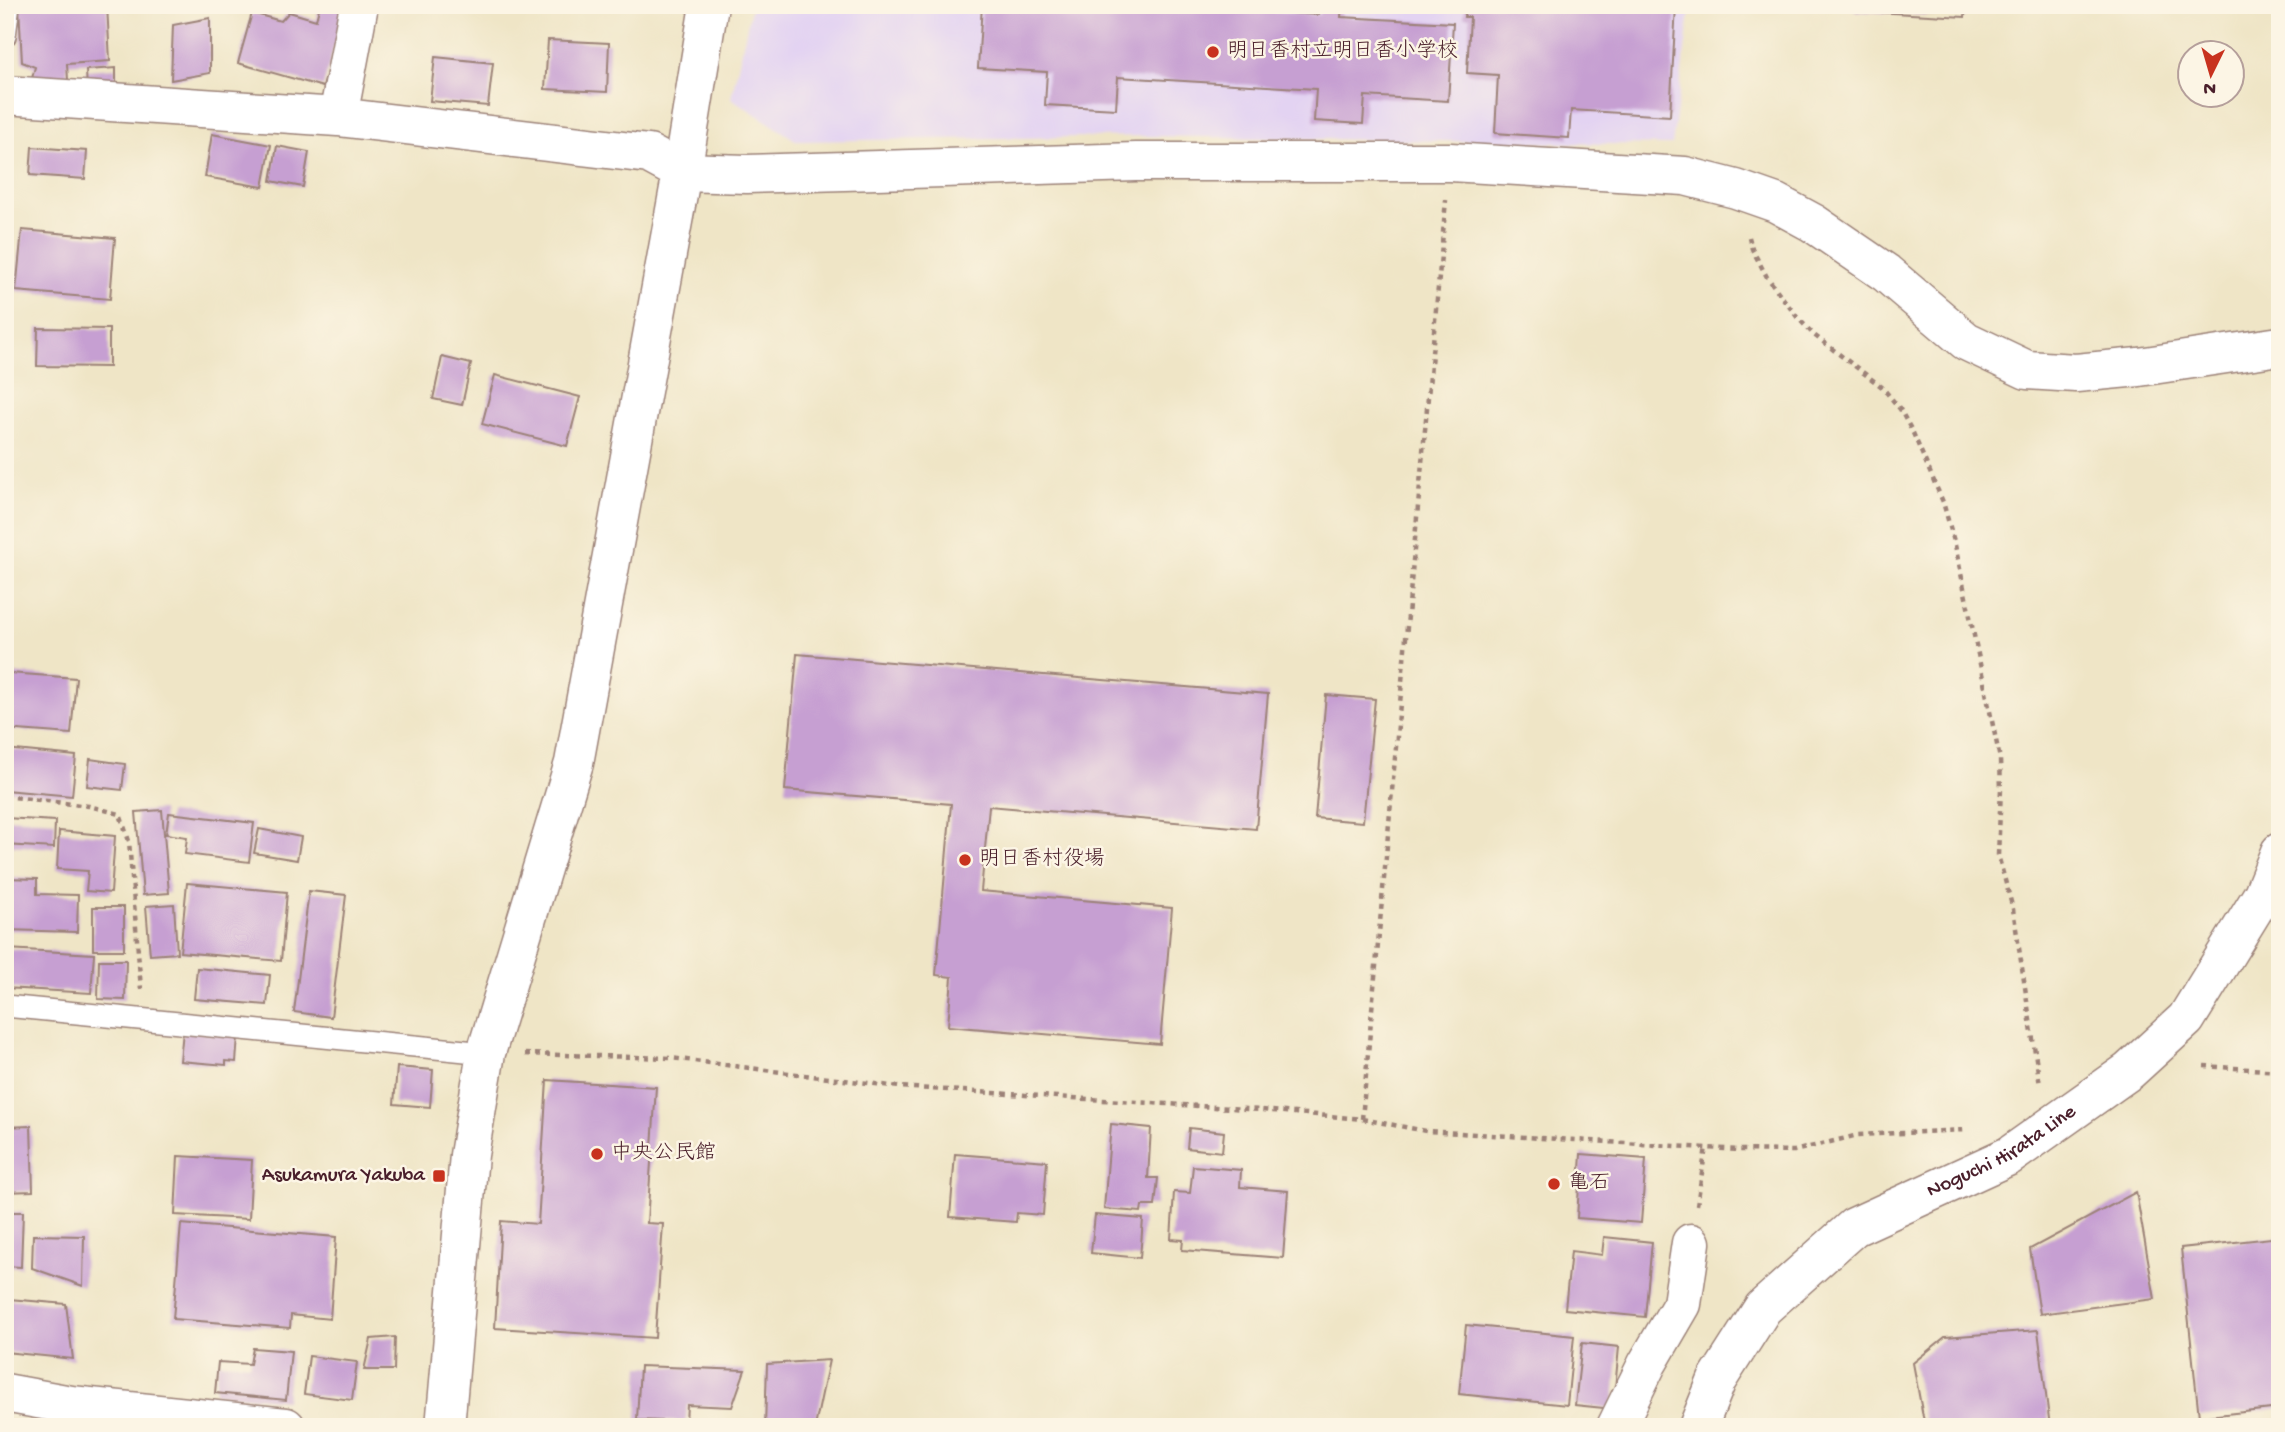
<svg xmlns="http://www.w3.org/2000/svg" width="2285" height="1432" viewBox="0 0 2285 1432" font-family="'Gochi Hand','Klee One',sans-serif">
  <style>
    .built { fill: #e3d3f2 }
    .building { fill: #c69fd2 }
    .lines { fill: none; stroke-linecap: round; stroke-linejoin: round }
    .lane-casing { stroke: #9c8278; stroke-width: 24 }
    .street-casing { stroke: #9c8278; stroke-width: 41 }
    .secondary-casing { stroke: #9c8278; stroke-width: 41 }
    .path { stroke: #9c8278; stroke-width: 4.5; stroke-dasharray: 5 5; stroke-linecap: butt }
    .lane { stroke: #fff; stroke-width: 21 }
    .street { stroke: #fff; stroke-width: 38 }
    .secondary { stroke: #fff; stroke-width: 38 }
    .poi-dot { fill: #c8321e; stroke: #fcf5e5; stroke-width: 2.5 }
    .labels { text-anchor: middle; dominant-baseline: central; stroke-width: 5; stroke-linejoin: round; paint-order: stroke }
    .poi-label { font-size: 21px; fill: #4a1f2b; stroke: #fcf5e5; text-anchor: start }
    .street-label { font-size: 21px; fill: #4a1f2b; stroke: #fcf5e5 }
  </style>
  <rect width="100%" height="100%" fill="#fcf5e5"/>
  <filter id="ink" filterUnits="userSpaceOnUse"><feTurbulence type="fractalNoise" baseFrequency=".0143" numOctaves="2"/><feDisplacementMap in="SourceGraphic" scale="14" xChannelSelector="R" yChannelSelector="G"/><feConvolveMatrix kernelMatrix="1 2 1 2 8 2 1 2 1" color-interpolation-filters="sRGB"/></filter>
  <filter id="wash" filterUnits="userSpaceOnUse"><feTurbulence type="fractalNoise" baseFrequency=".00686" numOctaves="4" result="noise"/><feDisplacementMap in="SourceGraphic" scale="28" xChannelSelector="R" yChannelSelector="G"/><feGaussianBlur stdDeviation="1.57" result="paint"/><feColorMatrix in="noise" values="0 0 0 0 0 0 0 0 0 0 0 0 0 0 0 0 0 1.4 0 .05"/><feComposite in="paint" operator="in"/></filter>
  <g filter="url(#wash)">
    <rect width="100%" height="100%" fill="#efe5c6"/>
    <!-- built -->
    <path class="built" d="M752,5H1691L1672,145L1148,136L797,141L731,98Z"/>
    <g id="blocks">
      <!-- building -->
      <path class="building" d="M107,5L110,61L67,64L68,80L31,82L35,67L22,62L19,6Z
        M320,5L345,6L323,87L238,63L252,13L281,21L289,12L316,20Z
        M982,5H1157L1319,15L1320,5H1342L1341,17L1453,23L1448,101L1365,96L1363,124L1314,121L1316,89L1118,77L1116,109L1045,105L1047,72L978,68Z
        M1465,5H1676L1670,116L1571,110L1569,138L1495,133L1498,75L1467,73L1470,17H1464Z
        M1849,5H1966L1965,17L1856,11Z
        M210,18V73L171,80L173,25Z
        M548,40L609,43L607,92L545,89Z
        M435,57L493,63L488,106L430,101Z
        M116,68V89L87,90L86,70Z
        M212,134L271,145L263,187L205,177Z
        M277,146L309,152L303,187L271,181Z
        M32,147L87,151L85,179L30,175Z
        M5,225L13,226L10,296H5Z
        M22,230L115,238L110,299L16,291Z
        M38,328L109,329V367L37,366Z
        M442,357L471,364L462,405L433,399Z
        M495,375L580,397L567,446L482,424Z
        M797,654L1268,694L1256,829L989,806L981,891L1172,908L1160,1044L948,1026L952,977L936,975L951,804L785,790Z
        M9,673L76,678L71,734L5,729Z
        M1326,695L1375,699L1363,822L1315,818Z
        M5,749L76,756L72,796L5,790Z
        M90,759L125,764L122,790L87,786Z
        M162,810L169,893L143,895L136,812Z
        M169,813L254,823L249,862L185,854L187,837L166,834Z
        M5,818L55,821L54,848L5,845Z
        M259,829L301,837L297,860L254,853Z
        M59,831L115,836L111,893L86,891L88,871L57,869Z
        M5,878L37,879V894L78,895L77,932L5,930Z
        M187,883L287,892L281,961L180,952Z
        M309,891L346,895L331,1017L294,1012Z
        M174,904L177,953L150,955L146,906Z
        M93,907H124V950H93Z
        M7,949L94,954L91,993L5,988Z
        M99,960H126L125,1000L98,999Z
        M197,968L270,975L267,1005L194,999Z
        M183,1031L238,1036L236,1062L226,1061V1065L180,1061Z
        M397,1067L433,1070L430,1107L394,1104Z
        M547,1080L656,1087L647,1223L663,1224L655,1338L495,1328L501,1221L538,1224Z
        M1111,1124L1151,1128L1148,1178H1158L1155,1206H1142L1141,1212L1104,1209Z
        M31,1126L33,1191L5,1192V1127Z
        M1189,1128L1224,1132L1222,1152L1187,1148Z
        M955,1154L1047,1161L1043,1215L1017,1213L1016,1222L950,1217Z
        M1581,1154L1646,1159L1641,1223L1577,1218Z
        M178,1156L252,1160L249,1219L175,1215Z
        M1193,1166L1241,1170L1240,1187L1288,1191L1283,1258L1182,1250L1183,1240L1171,1239L1174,1192L1190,1193Z
        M2136,1192L2155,1299L2040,1314L2030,1249Z
        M5,1212H23L21,1267L5,1266Z
        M1095,1215L1143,1219L1140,1258L1091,1253Z
        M181,1224L336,1237L330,1319L291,1315L290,1328L173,1319Z
        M33,1235L84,1236L83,1286L32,1268Z
        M1604,1237L1652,1242L1645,1317L1565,1309L1571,1251L1602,1255Z
        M2280,1237V1408L2199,1417L2181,1248Z
        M9,1299L66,1304L73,1359L5,1352Z
        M1466,1325L1574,1336L1567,1405L1459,1394Z
        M2038,1330L2050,1427H1925L1913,1363L1945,1337Z
        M395,1337L394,1370H364L371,1339Z
        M1582,1343L1619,1347L1613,1409L1575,1405Z
        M253,1348L291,1351L286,1400L215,1393L218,1362L250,1364Z
        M309,1356L357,1362L352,1400L304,1394Z
        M829,1360L815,1427H765L767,1364Z
        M640,1366L745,1370L732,1407L687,1405L686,1422L637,1420Z"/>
    </g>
  </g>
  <g filter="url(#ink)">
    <use href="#blocks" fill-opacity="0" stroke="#9c8278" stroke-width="2"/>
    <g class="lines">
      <!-- lane casing -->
      <g class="lane-casing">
        <path id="lane" d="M5,36L9,5
          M5,1006L486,1053"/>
      </g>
      <!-- street casing -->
      <g class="street-casing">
        <path id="street" d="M5,95L338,117L649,154L682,172
          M338,117L359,5
          M1616,1427L1647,1364L1682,1304L1691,1243"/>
      </g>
      <!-- secondary casing -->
      <g class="secondary-casing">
        <g id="secondary">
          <path d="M682,172L747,174L1136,162H1450L1685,176L1736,189L1776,203L1813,223L1886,273L1966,341L2027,370L2076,373L2139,367L2280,346"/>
          <path d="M5,1393L71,1405L286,1427"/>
          <path d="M445,1427L469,1155L486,1053L574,763L682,172L709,5"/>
          <path id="s1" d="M1698,1427L1717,1380L1763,1308L1854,1227L2009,1156L2129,1071L2186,1019L2263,894L2280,852"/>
        </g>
      </g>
      <!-- path -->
      <path class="path" d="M1749,237L1752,249L1767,277L1797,317L1814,335L1882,387L1900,409L1913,433L1943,502L1955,545L2000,759L2001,789L1998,855L2013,909L2040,1085
        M5,796L89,806L120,814L129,841L141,989
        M525,1054L671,1058L899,1087L1262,1110L1362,1119L1426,1131L1740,1150L1794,1151L1858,1135L1966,1130
        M2204,1066L2280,1071
        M1362,1119L1446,200
        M1697,1205L1706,1147"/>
      <!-- lane -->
      <use href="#lane" class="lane"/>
      <!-- street -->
      <use href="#street" class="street"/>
      <!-- secondary -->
      <use href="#secondary" class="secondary"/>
    </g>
  </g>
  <!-- markers -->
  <g class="poi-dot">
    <circle cx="1213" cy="52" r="7"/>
    <circle cx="965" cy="860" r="7"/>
    <circle cx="597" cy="1154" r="7"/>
    <rect x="432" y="1169" width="14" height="14" rx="3.5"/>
    <circle cx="1554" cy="1184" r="7"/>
  </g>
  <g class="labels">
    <!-- poi labels -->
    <g class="poi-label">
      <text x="1227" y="52">明日香村立明日香小学校</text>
      <text x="979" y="860">明日香村役場</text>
      <text x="611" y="1154">中央公民館</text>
      <text x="425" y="1176" text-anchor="end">Asukamura Yakuba</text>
      <text x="1568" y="1184">亀石</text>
    </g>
    <!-- street labels -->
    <g class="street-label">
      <text stroke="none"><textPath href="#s1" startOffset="424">Noguchi Hirata Line</textPath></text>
    </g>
  </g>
  <!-- margin -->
  <rect width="2285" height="1432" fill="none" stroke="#fcf5e5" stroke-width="28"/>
  <!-- north arrow -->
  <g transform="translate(2211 74) rotate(185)"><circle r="33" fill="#fcf5e5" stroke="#b59f9b" stroke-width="2"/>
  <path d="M0-5L12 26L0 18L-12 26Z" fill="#c8321e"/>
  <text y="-10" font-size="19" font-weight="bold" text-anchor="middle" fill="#4a1f2b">N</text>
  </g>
</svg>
